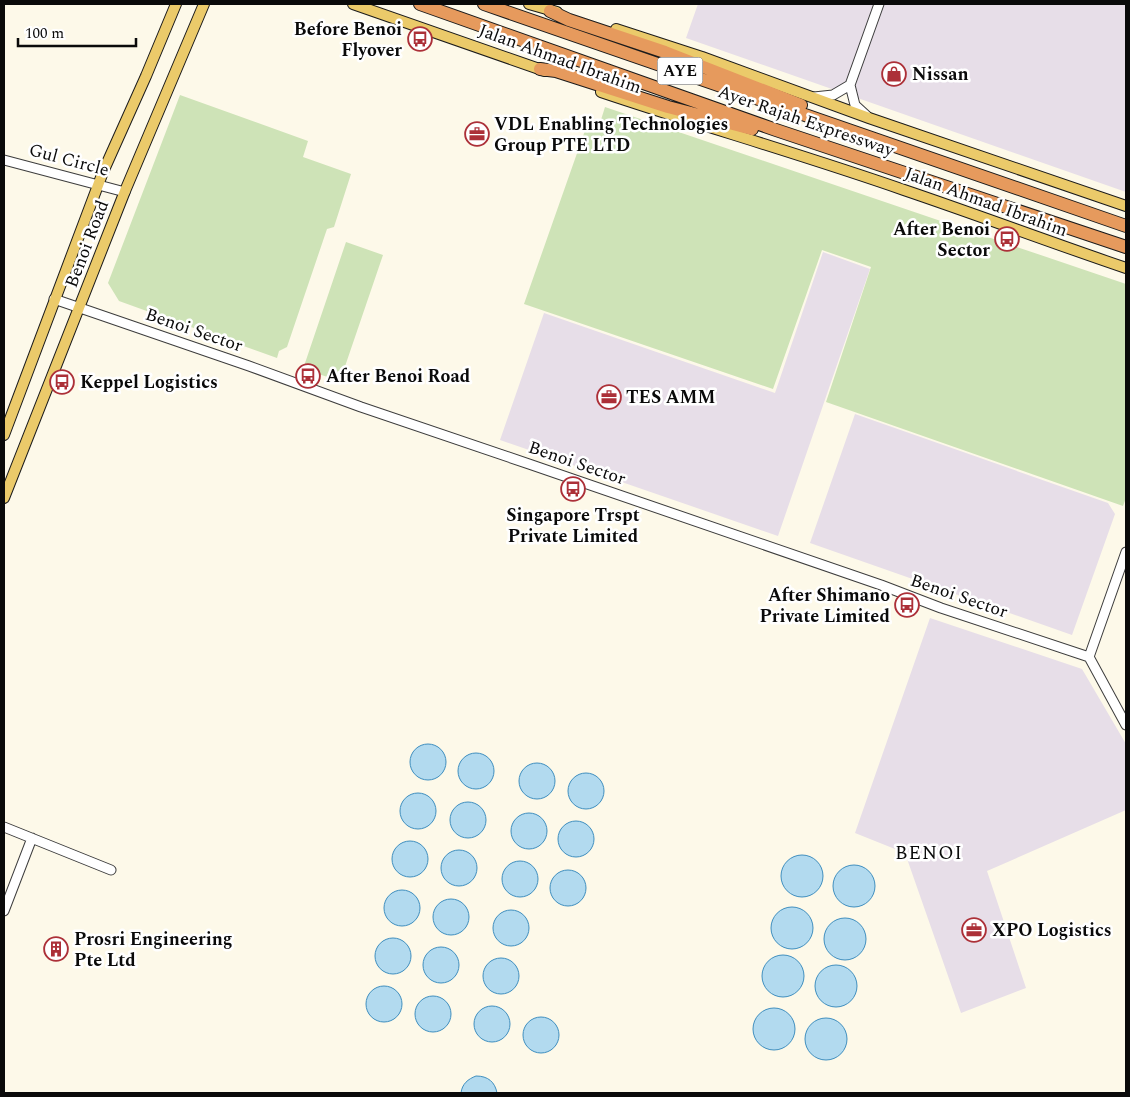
<svg xmlns="http://www.w3.org/2000/svg" width="1130" height="1097" viewBox="0 0 1130 1097" font-family="Spectral,serif">
  <style>
    .industrial { fill: #e7dee8 }
    .green { fill: #cee3b7 }
    .water { fill: #b2daef; stroke: #408fbf }
    .lines { fill: none; stroke-linecap: round; stroke-linejoin: round }
    .minor-casing { stroke: #3d3d3d; stroke-width: 11 }
    .major-casing { stroke: #1b1b1b; stroke-width: 12 }
    .highway-casing { stroke: #1b1b1b; stroke-width: 14 }
    .minor { stroke: #fff; stroke-width: 9 }
    .major { stroke: #ebca6a; stroke-width: 10 }
    .highway { stroke: #e69a5d; stroke-width: 12 }
    .labels { text-anchor: middle; dominant-baseline: central; stroke-width: 5; stroke-linejoin: round; paint-order: stroke }
    .shield { fill: #fff; stroke: #545454; stroke-width: 1 }
    .shield-label { font-size: 16px; font-weight: bold; fill: #0a0a0a }
    .poi-label { font-size: 18px; font-weight: bold; fill: #0a0a0a; stroke: #fff; text-anchor: start }
    .street-label { font-size: 18px; fill: #0a0a0a; stroke: #fff }
    .neighbourhood-label { font-size: 19px; letter-spacing: 1px; fill: #0a0a0a; stroke: #fff }
  </style>
  <rect width="100%" height="100%" fill="#fdf9e9"/>
  <!-- industrial -->
  <path class="industrial" d="M698,4H1126V192L686,38Z
    M823,252L870,269L778,536L500,440L544,313L775,393Z
    M855,414L1108,503L1115,514L1072,635L810,543Z
    M930,618L1082,669L1126,744V810L987,871L1026,988L961,1013L905,853L855,833Z"/>
  <!-- green -->
  <path class="green" d="M180,95L308,141L303,157L351,174L334,227L327,229L287,347L279,351L277,358L119,301L108,283Z
    M605,107L1126,284V498L1123,506L826,402L871,267L822,250L773,389L524,304L588,122L600,123Z
    M346,242L383,255L340,381L303,369Z"/>
  <!-- water -->
  <path class="water" d="M410 762a18 18 0 1 1 36 0a18 18 0 1 1-36 0Z
    M458 771a18 18 0 1 1 36 0a18 18 0 1 1-36 0Z
    M519 781a18 18 0 1 1 36 0a18 18 0 1 1-36 0Z
    M568 791a18 18 0 1 1 36 0a18 18 0 1 1-36 0Z
    M400 811a18 18 0 1 1 36 0a18 18 0 1 1-36 0Z
    M450 820a18 18 0 1 1 36 0a18 18 0 1 1-36 0Z
    M511 831a18 18 0 1 1 36 0a18 18 0 1 1-36 0Z
    M558 839a18 18 0 1 1 36 0a18 18 0 1 1-36 0Z
    M392 859a18 18 0 1 1 36 0a18 18 0 1 1-36 0Z
    M441 868a18 18 0 1 1 36 0a18 18 0 1 1-36 0Z
    M781 876a21 21 0 1 1 42 0a21 21 0 1 1-42 0Z
    M502 879a18 18 0 1 1 36 0a18 18 0 1 1-36 0Z
    M833 886a21 21 0 1 1 42 0a21 21 0 1 1-42 0Z
    M550 888a18 18 0 1 1 36 0a18 18 0 1 1-36 0Z
    M384 908a18 18 0 1 1 36 0a18 18 0 1 1-36 0Z
    M433 917a18 18 0 1 1 36 0a18 18 0 1 1-36 0Z
    M771 928a21 21 0 1 1 42 0a21 21 0 1 1-42 0Z
    M493 928a18 18 0 1 1 36 0a18 18 0 1 1-36 0Z
    M824 939a21 21 0 1 1 42 0a21 21 0 1 1-42 0Z
    M375 956a18 18 0 1 1 36 0a18 18 0 1 1-36 0Z
    M423 965a18 18 0 1 1 36 0a18 18 0 1 1-36 0Z
    M762 976a21 21 0 1 1 42 0a21 21 0 1 1-42 0Z
    M483 976a18 18 0 1 1 36 0a18 18 0 1 1-36 0Z
    M815 986a21 21 0 1 1 42 0a21 21 0 1 1-42 0Z
    M366 1004a18 18 0 1 1 36 0a18 18 0 1 1-36 0Z
    M415 1014a18 18 0 1 1 36 0a18 18 0 1 1-36 0Z
    M474 1024a18 18 0 1 1 36 0a18 18 0 1 1-36 0Z
    M753 1029a21 21 0 1 1 42 0a21 21 0 1 1-42 0Z
    M523 1035a18 18 0 1 1 36 0a18 18 0 1 1-36 0Z
    M805 1039a21 21 0 1 1 42 0a21 21 0 1 1-42 0Z
    M476,1076C488,1076 495,1082 497,1093H461C462,1084 468,1079 476,1076Z"/>
  <g class="lines">
    <!-- minor casing -->
    <g class="minor-casing">
      <path id="minor" d="M814,97L833,95L850,85
        M867,116L855,105L850,85L879,4
        M4,160L125,192
        M54,299L249,366L361,407L529,464L881,585L941,608L1089,657L1126,725
        M1089,657L1126,552
        M4,827L111,870
        M4,911L32,838"/>
    </g>
    <!-- major casing -->
    <g class="major-casing">
      <path id="major" d="M353,4L545,71
        M529,4L557,12
        M616,29L702,57L869,118L1126,206
        M601,92C702,126 804,155 904,190C978,215 1052,243 1126,268
        M4,435L103,172L146,76L176,4
        M4,498L125,191L204,4"/>
    </g>
    <!-- highway casing -->
    <g class="highway-casing">
      <path id="highway" d="M420,4L776,130L1126,247
        M484,4L1126,226
        M550,11L569,20L665,52L801,105
        M540,69L556,71L668,107L752,129"/>
    </g>
    <!-- minor -->
    <use href="#minor" class="minor"/>
    <!-- major -->
    <use href="#major" class="major"/>
    <!-- highway -->
    <use href="#highway" class="highway"/>
  </g>
  <!-- icons -->
  <defs>
    <g id="bus-ring" transform="scale(1.25)"><circle r="9.5" fill="#fff" stroke="#ac3038" stroke-width="1.5"/><path d="M-5-6H5V4H4V6H2V4H-2V6H-4V4H-5ZM-3.5-4V0h7V-4ZM-3.5 1.2v1.5H-2V1.2ZM2 1.2v1.5H3.5V1.2Z" fill="#ac3038"/></g>
    <g id="shop-ring" transform="scale(1.25)"><circle r="9.5" fill="#fff" stroke="#ac3038" stroke-width="1.5"/><path d="M-5-2.5h2.3a2.7 3.5 0 0 1 5.4 0H5L5.5 6h-11ZM-1.5-2.5h3a1.5 2.3 0 0 0-3 0Z" fill="#ac3038"/></g>
    <g id="office-ring" transform="scale(1.25)"><circle r="9.5" fill="#fff" stroke="#ac3038" stroke-width="1.5"/><path d="M-6-3h4V-5.5h4V-3h4V5H-6ZM-1-4.5V-3h2v-1.5ZM-6 0V1H6V0Z" fill="#ac3038"/></g>
    <g id="building-ring" transform="scale(1.25)"><circle r="9.5" fill="#fff" stroke="#ac3038" stroke-width="1.5"/><path d="M-4-6H4V6H1V3H-1V6H-4ZM-2.5-4.3h1.7v1.8h-1.7ZM.8-4.3h1.7v1.8H.8ZM-2.5-1h1.7V.8h-1.7ZM.8-1h1.7V.8H.8Z" fill="#ac3038"/></g>
  </defs>
  <g fill-rule="evenodd">
    <use href="#bus-ring" x="420" y="39"/>
    <use href="#shop-ring" x="894" y="74"/>
    <use href="#office-ring" x="477" y="134"/>
    <use href="#bus-ring" x="1007" y="239"/>
    <use href="#bus-ring" x="308" y="376"/>
    <use href="#bus-ring" x="62" y="382"/>
    <use href="#office-ring" x="609" y="397"/>
    <use href="#bus-ring" x="573" y="489"/>
    <use href="#bus-ring" x="907" y="605"/>
    <use href="#office-ring" x="974" y="930"/>
    <use href="#building-ring" x="56" y="949"/>
  </g>
  <g class="labels">
    <!-- shield labels -->
    <rect class="shield" x="657.5" y="57.5" width="45" height="27" rx="4"/>
    <g class="shield-label">
      <text x="680" y="71">AYE</text>
    </g>
    <!-- poi labels -->
    <g class="poi-label">
      <text x="402" y="29" text-anchor="end">Before Benoi<tspan x="402" dy="21">Flyover</tspan></text>
      <text x="912" y="74">Nissan</text>
      <text x="494" y="124">VDL Enabling Technologies<tspan x="494" dy="21">Group PTE LTD</tspan></text>
      <text x="990" y="229" text-anchor="end">After Benoi<tspan x="990" dy="21">Sector</tspan></text>
      <text x="326" y="376">After Benoi Road</text>
      <text x="80" y="382">Keppel Logistics</text>
      <text x="626" y="397">TES AMM</text>
      <text x="573" y="515" text-anchor="middle">Singapore Trspt<tspan x="573" dy="21">Private Limited</tspan></text>
      <text x="890" y="595" text-anchor="end">After Shimano<tspan x="890" dy="21">Private Limited</tspan></text>
      <text x="992" y="930">XPO Logistics</text>
      <text x="74" y="939">Prosri Engineering<tspan x="74" dy="21">Pte Ltd</tspan></text>
    </g>
    <!-- street labels -->
    <g class="street-label">
      <text transform="translate(560 59) rotate(20)">Jalan Ahmad Ibrahim</text>
      <text transform="translate(806 121) rotate(19)">Ayer Rajah Expressway</text>
      <text transform="translate(69 160) rotate(15)">Gul Circle</text>
      <text transform="translate(986 202) rotate(20)">Jalan Ahmad Ibrahim</text>
      <text transform="translate(87 244) rotate(-69)">Benoi Road</text>
      <text transform="translate(194 330) rotate(19)">Benoi Sector</text>
      <text transform="translate(577 463) rotate(19)">Benoi Sector</text>
      <text transform="translate(959 596) rotate(19)">Benoi Sector</text>
    </g>
    <!-- neighbourhood labels -->
    <g class="neighbourhood-label">
      <text x="929" y="853">BENOI</text>
    </g>
  </g>
  <!-- border -->
  <rect width="1130" height="1097" fill="none" stroke="#0a0a0a" stroke-width="10"/>
  <!-- scale -->
  <path d="M18 38v8h118v-8" fill="none" stroke="#0a0a0a" stroke-width="2.5"/>
  <text x="25" y="38" font-size="15" fill="#0a0a0a" stroke="#ffffff" stroke-width="4" paint-order="stroke">100 m</text>
</svg>
